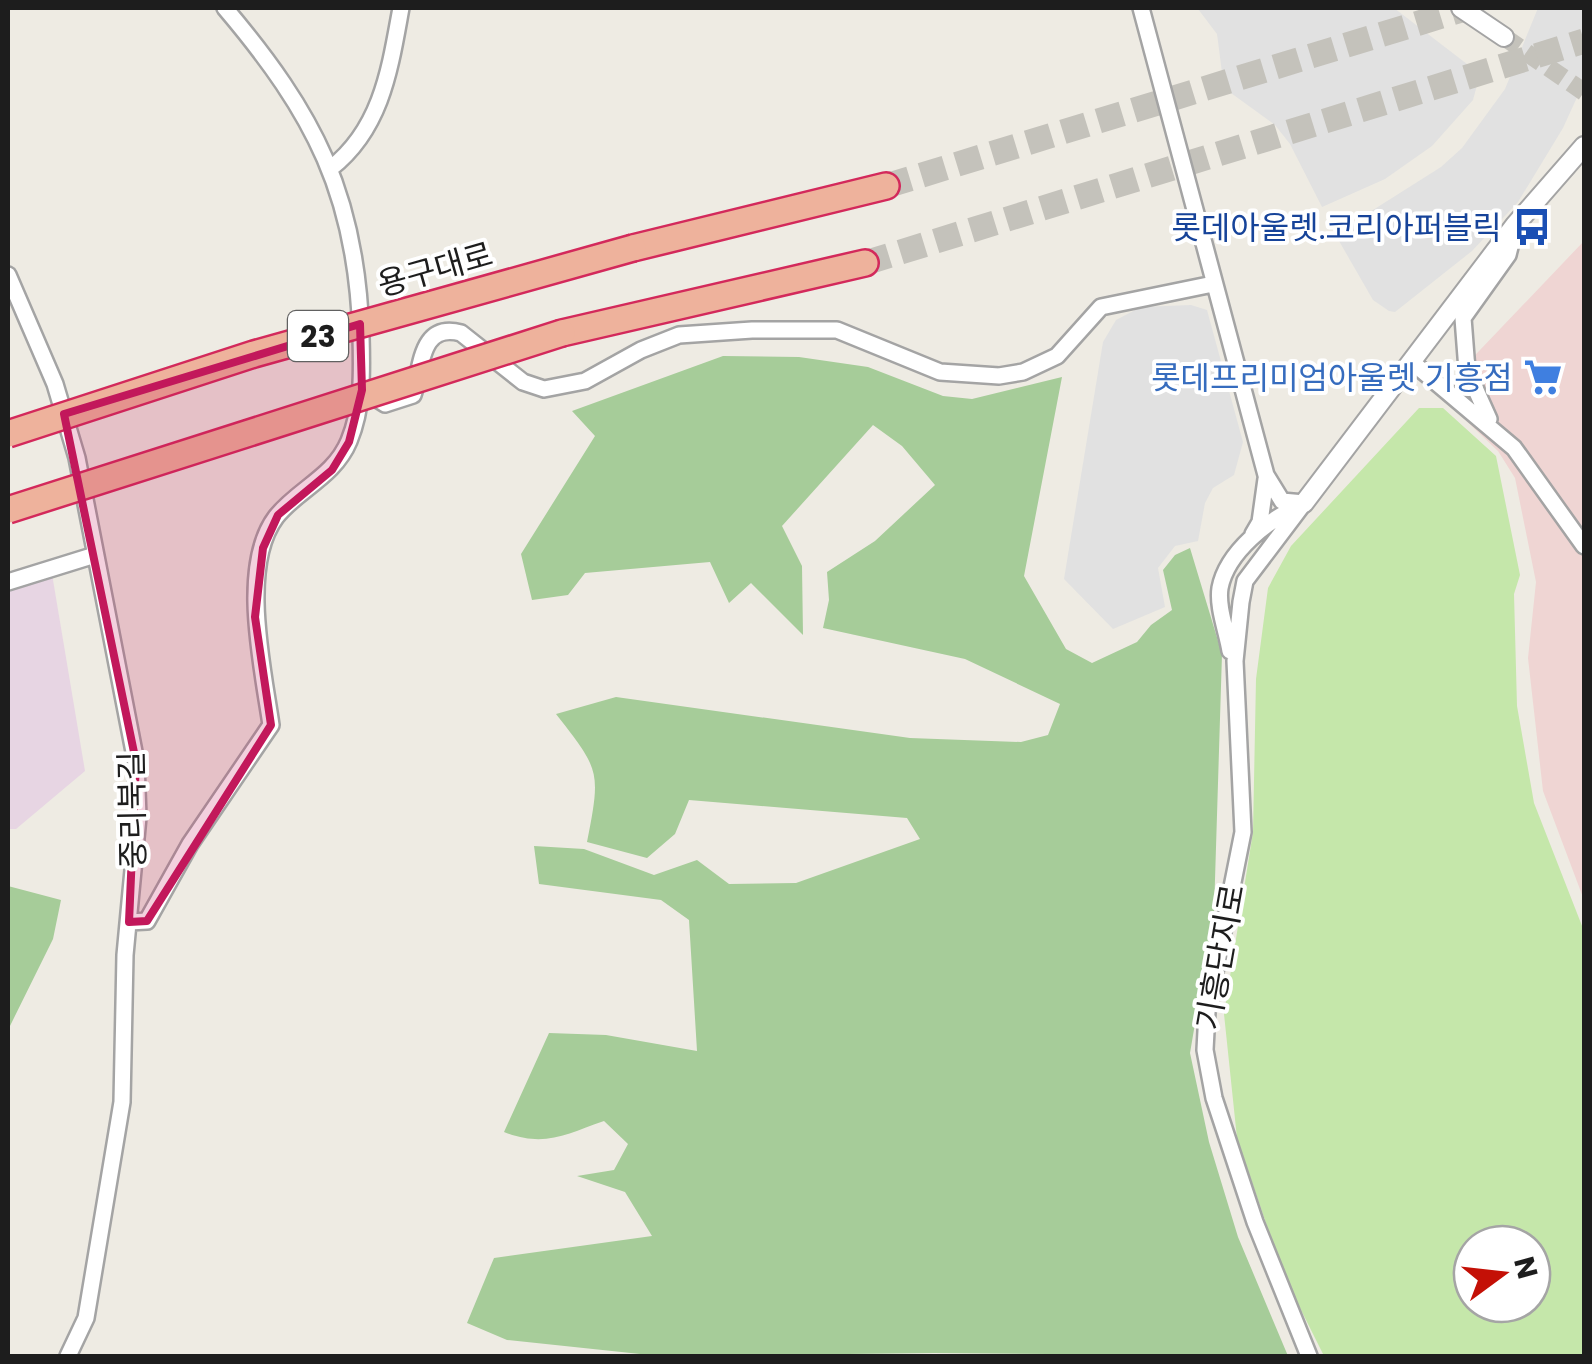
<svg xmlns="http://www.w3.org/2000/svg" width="1592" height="1364" viewBox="0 0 1592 1364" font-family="Poppins,'Noto Sans KR',sans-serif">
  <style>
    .commercial { fill: #efd5d3 }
    .industrial { fill: #e7d5e3 }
    .grass { fill: #c5e7aa; fill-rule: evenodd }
    .forest { fill: #a6cc99 }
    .parking { fill: #e1e1e1 }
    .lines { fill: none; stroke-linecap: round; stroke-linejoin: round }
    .tertiary-tunnel { stroke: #c4c2bb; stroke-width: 18; stroke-dasharray: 18 9; stroke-linecap: butt }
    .trunk-tunnel { stroke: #c4c2bb; stroke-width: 25; stroke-dasharray: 25 12; stroke-linecap: butt }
    .minor-casing { stroke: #a4a4a4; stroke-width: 20 }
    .tertiary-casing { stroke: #a4a4a4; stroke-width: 22 }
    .trunk-casing { stroke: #d3295b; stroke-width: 30 }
    .minor { stroke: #fff; stroke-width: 15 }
    .tertiary { stroke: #fff; stroke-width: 18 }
    .trunk { stroke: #eeb29c; stroke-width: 25 }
    .trunk-bridge-casing { stroke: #d3295b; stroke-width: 30; stroke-linecap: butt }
    .trunk-bridge { stroke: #eeb29c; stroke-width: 25 }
    .marked { fill: #c2185b; fill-opacity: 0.2; stroke: #c2185b; stroke-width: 8; stroke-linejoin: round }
    .labels { text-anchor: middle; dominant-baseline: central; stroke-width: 8; stroke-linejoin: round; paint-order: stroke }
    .shield { fill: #fff; stroke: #616161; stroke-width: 2.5 }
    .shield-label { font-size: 30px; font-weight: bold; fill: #1d1d1d }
    .transit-label { font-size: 32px; fill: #164399; stroke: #fff; text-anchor: end }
    .street-label { font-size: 32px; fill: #1d1d1d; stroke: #fff }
    .shop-label { font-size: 32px; fill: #366cbe; stroke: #fff; text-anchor: end }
  </style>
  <rect width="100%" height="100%" fill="#eeebe3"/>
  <!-- commercial -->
  <path class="commercial" d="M1584,241V900L1543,791L1528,658L1536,582L1515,478L1498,451L1438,394Z"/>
  <!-- industrial -->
  <path class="industrial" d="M52,574L85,771L16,829H8V579Z"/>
  <!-- grass -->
  <path class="grass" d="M1419,408H1443L1496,456L1520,575L1514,594L1517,706L1534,803L1584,931V1356H1324L1284,1276L1237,1138L1224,1014L1253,832L1256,679L1268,588L1291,546ZM1472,1244H1532V1304H1472Z"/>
  <!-- forest -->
  <path class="forest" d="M723,356L799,357L868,367L943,396L972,399L1062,377L1024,576L1066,649L1092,663L1137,642L1151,625L1172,610L1163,570L1175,555L1190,548L1222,654L1214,912L1190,1053L1209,1142L1238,1237L1288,1356L934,1353L659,1356L507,1340L467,1323L494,1258L652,1236L625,1192L577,1176L614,1170L628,1144L604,1121C566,1134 545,1148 504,1132L549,1033L606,1035L697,1051L689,920L661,900L539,884L534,846L584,849L654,875L697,860L729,884L796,883L920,839L907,818L689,800L675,834L647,858L587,842C601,771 600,770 556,714L616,697L910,738L1021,742L1048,735L1060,704L965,659L823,628L829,600L827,572L875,541L935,485L902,446L873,425L782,526L802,566L803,635L751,583L729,603L710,562L585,573L568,595L532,600L521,554L595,436L572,411Z
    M8,886L61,900L53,939L8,1030Z"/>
  <!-- parking -->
  <path class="parking" d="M1190,8H1394L1480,74L1473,100L1432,146L1385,179L1322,207L1290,144L1275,125L1224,88L1217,34L1198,9Z
    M1538,8H1584V82L1563,128L1518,202L1472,251L1395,312L1389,311L1373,300L1335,234L1441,167L1462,148L1505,89Z
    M1191,305L1207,310L1243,442L1234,475L1213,488L1205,503L1198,541L1175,546L1158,568L1165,607L1113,629L1064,579L1103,342L1116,320L1141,307Z"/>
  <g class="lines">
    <!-- tertiary-tunnel -->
    <path class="tertiary-tunnel" d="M1504,37L1584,92"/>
    <!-- trunk-tunnel -->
    <path class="trunk-tunnel" d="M886,186L1468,8
      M865,263L1584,41"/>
    <!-- minor casing -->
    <g class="minor-casing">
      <path id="minor" d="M1141,8L1266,475L1282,501L1304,503
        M331,168C382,128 390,68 401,8
        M8,275L55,384L77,458L136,762L138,817L125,955L122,1102L86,1318L68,1356
        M1412,362L1514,448L1584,546
        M366,392L385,404L413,395C422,369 419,322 461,333L523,382L544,389L585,381L641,350L679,335L752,330H837L940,372L999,376L1023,372L1057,356L1101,307L1213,284
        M1489,419L1467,370L1463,318L1508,255L1515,227
        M1304,503L1245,581L1241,602L1235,661L1243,832L1207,1012L1205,1050L1214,1098L1255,1222L1309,1356
        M1253,534L1260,522L1266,479
        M8,582L95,555
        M1230,651C1227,632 1217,607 1220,588C1227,551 1269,520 1300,505
        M129,922L147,921L190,844L271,725C263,669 239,566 276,517C298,489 334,477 349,441C363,407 362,372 361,336C357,195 314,113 225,8"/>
    </g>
    <!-- tertiary casing -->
    <g class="tertiary-casing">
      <path id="tertiary" d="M1461,8L1504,37
        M1304,503L1515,225L1584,146"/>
    </g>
    <!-- trunk casing -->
    <g class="trunk-casing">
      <path id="trunk" d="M633,248L886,186
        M562,333L865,263"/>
    </g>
    <!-- minor -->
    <use href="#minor" class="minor"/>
    <!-- tertiary -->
    <use href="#tertiary" class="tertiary"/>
    <!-- trunk -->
    <use href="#trunk" class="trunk"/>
    <!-- trunk-bridge casing -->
    <g class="trunk-bridge-casing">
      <path id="trunk-bridge" d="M8,434L254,354L633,248
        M8,510L562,333"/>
    </g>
    <!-- trunk-bridge -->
    <use href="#trunk-bridge" class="trunk-bridge"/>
  </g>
  <!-- marked area -->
  <path class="marked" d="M360,324L362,390L349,442L332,470L278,515L263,548L255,617L271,725L147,921L129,922L136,762L64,414Z"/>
  <!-- icons -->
  <defs>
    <g id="bus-bare" transform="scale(3)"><path d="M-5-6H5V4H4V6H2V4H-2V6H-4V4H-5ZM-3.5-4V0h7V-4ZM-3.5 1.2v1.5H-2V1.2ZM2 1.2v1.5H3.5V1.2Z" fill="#1a4fb4" stroke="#fff" stroke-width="2.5" paint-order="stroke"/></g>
    <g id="supermarket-bare" transform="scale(3)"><path d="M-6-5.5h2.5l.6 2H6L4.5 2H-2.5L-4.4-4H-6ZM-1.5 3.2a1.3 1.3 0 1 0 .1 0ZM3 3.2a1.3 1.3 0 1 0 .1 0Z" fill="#3f7fe0" stroke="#fff" stroke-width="2.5" paint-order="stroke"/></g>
  </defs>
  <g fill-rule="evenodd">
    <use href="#bus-bare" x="1532" y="227"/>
    <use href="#supermarket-bare" x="1543" y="377"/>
  </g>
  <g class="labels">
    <!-- shield labels -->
    <rect class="shield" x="288" y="311" width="60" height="50" rx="8"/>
    <g class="shield-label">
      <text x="318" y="336">23</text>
    </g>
    <!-- transit labels -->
    <g class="transit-label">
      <text x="1502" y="227">롯데아울렛.코리아퍼블릭</text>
    </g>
    <!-- street labels -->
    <g class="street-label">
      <text transform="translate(435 269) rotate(-16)">용구대로</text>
      <text transform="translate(132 810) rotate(-91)">중리북길</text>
      <text transform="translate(1220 957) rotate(-80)">기흥단지로</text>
    </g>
    <!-- shop labels -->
    <g class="shop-label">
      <text x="1513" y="377">롯데프리미엄아울렛 기흥점</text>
    </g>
  </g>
  <!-- border -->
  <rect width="1592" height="1364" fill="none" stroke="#1d1d1d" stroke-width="20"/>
  <!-- north arrow -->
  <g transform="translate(1502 1274) rotate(75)"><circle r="48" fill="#ffffff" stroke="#a5a5a5" stroke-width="2.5"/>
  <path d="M0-8L18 38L0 25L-18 38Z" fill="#c41006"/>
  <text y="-15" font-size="28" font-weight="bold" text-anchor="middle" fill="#1d1d1d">N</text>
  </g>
</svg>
